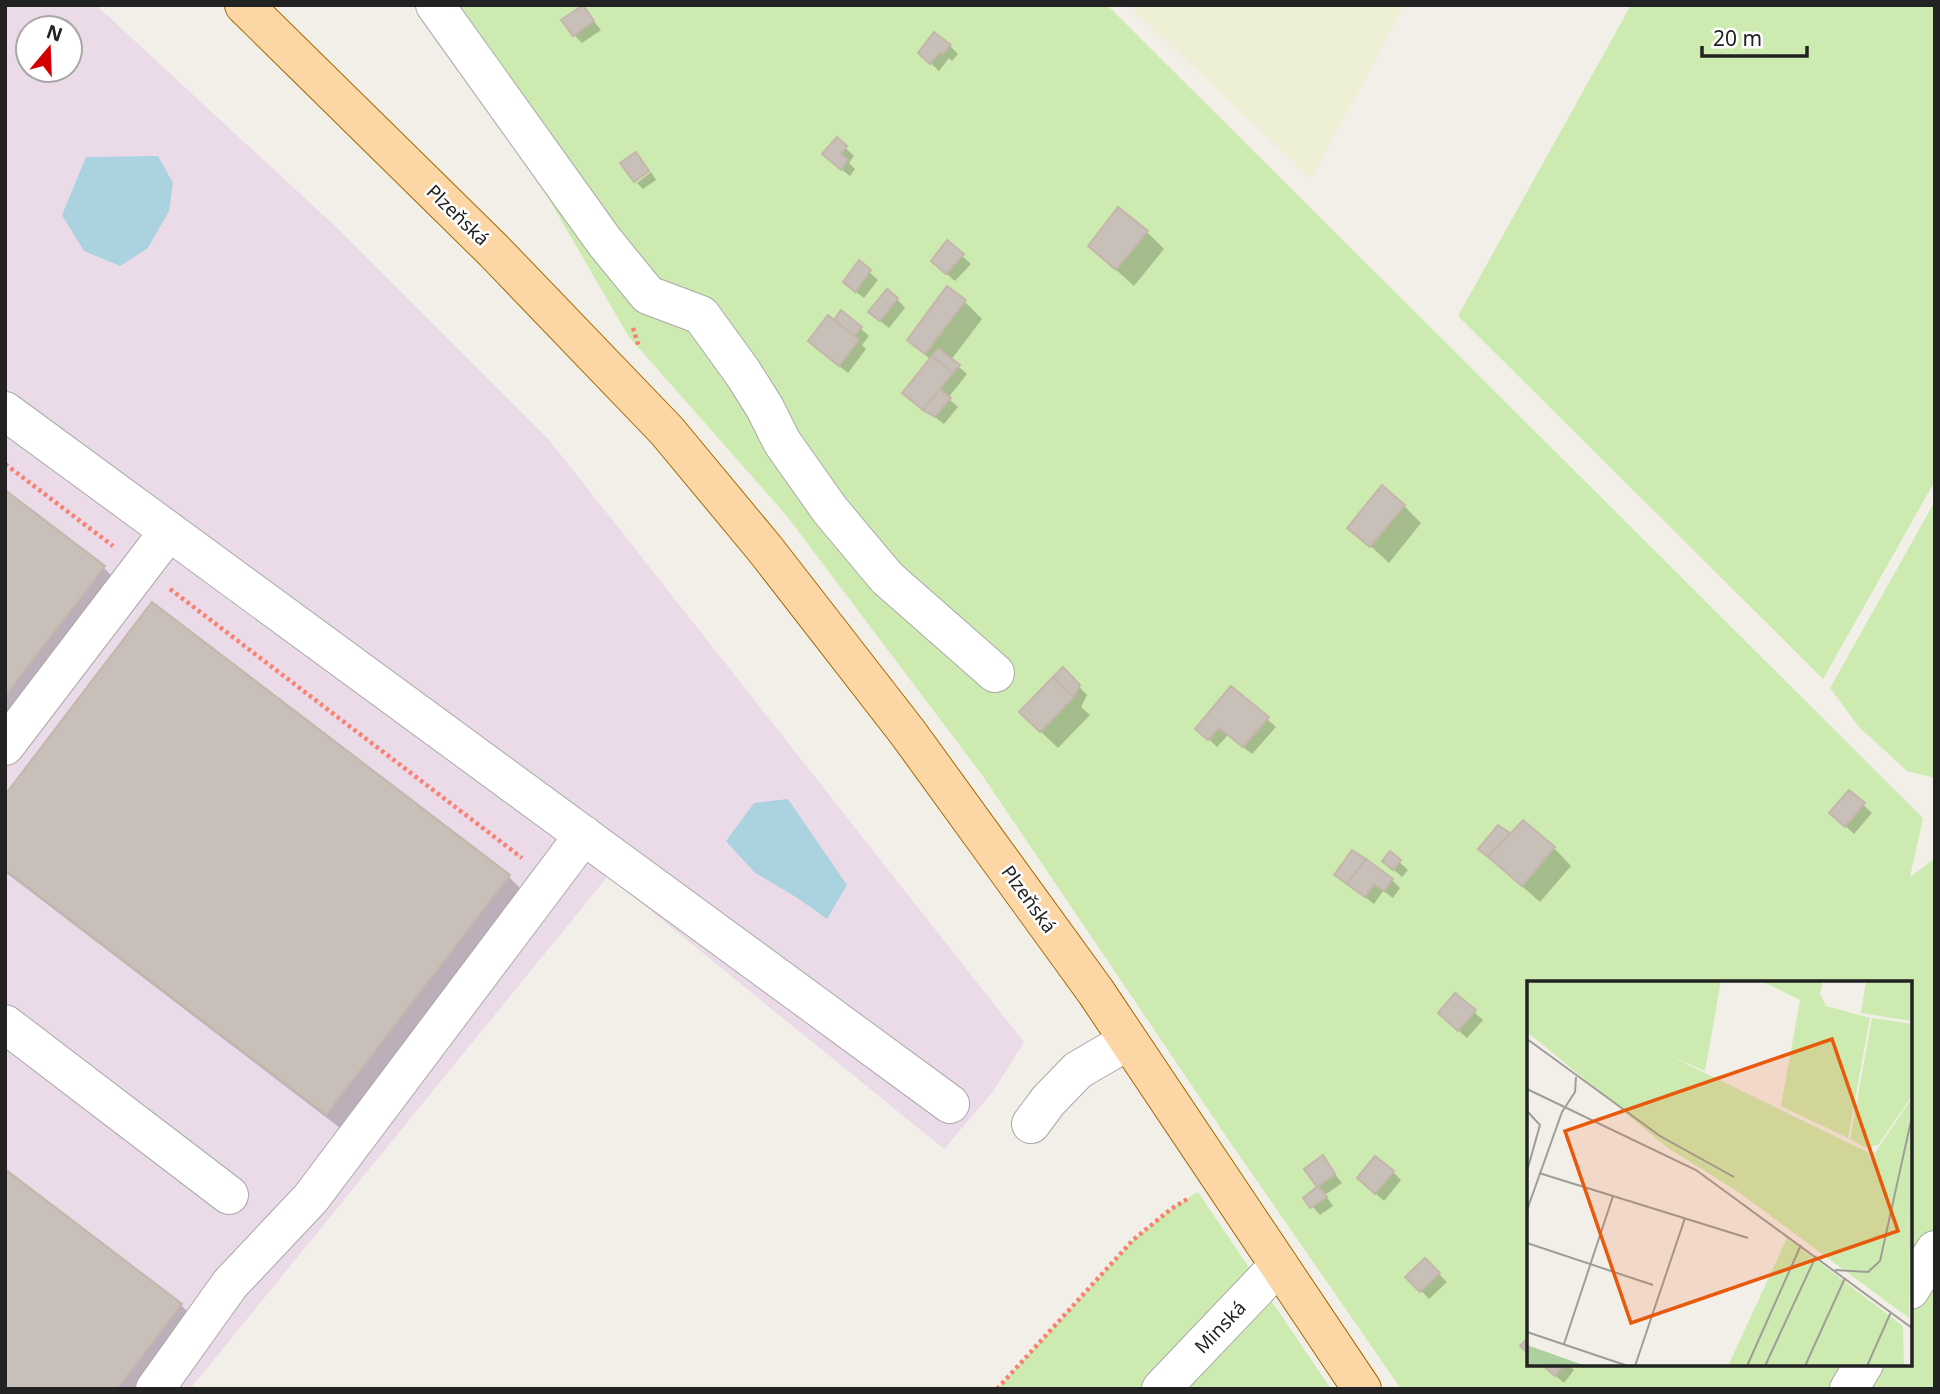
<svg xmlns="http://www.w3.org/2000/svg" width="1940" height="1394" viewBox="0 0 1940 1394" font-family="'Noto Sans',sans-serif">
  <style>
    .industrial { fill: #ebdbe8; fill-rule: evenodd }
    .farmland { fill: #eef0d5 }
    .grass { fill: #cdebb0; fill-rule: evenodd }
    .water { fill: #aad3df }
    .shadow { fill: #0003 }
    .building { fill: #c7bfb8; stroke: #c4b6ab; stroke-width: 2 }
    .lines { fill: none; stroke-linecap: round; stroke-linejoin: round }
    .minor-casing { stroke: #a9a9a9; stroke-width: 40 }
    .major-casing { stroke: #a06b00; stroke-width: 40 }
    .path { stroke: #fa8072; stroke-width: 4.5; stroke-dasharray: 3.5 3.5; stroke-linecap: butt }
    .minor { stroke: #fff; stroke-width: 38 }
    .major { stroke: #fcd6a4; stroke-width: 38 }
    .labels { text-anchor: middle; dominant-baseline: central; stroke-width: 5; stroke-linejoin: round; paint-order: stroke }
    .street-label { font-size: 19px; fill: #222; stroke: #fff }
    .inset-road { fill: none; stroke: #9f9d99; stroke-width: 2 }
    .view { fill: #e8590c; fill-opacity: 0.15; stroke: #e8590c; stroke-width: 3.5 }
    .inset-edge { fill: none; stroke: #222; stroke-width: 3.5 }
  </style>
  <rect width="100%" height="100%" fill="#f2efe9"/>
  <!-- industrial -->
  <path class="industrial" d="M5,5H96L334,225L550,441L1024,1042L992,1093L944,1149L608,876L190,1389H5ZM28,28H70V70H28Z"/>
  <!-- farmland -->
  <path class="farmland" d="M1128,5H1405L1311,179Z"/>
  <!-- grass -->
  <path class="grass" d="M436,5H1107L1923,818L1910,877L1935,858V1389H1401L1232,1145L982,775L786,515L629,337ZM1529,983H1910V1364H1529Z
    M1631,5H1935V481L1823,679L1458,316Z
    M1935,501V778L1907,771L1859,727L1830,688Z
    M1198,1192L1331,1389H997L1133,1240L1171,1209Z"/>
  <!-- water -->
  <path class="water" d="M158,156L173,183L169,211L148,248L120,266L84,251L62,215L86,157Z
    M788,799L847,885L827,919L799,899L754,872L726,841L754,803Z"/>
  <!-- shadow -->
  <path class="shadow" d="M582,7L601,30L582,43L574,35Z
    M950,46L958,54L952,61L949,58L939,71L920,53Z
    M837,140L854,156L849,163L855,169L850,176L832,162Z
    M651,172L656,180L643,189L637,183Z
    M1147,232L1164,249L1134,286L1090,246Z
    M948,243L971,264L955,281L941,269Z
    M859,263L878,280L864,298L853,290Z
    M897,299L905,308L889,328L879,320Z
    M965,302L982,319L951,360L967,374L948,398L958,407L944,424L904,393L931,360L909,340Z
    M834,322L860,328L869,336L862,345L866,349L848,373L818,349Z
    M5,492L104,568L121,585L5,736Z
    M1404,506L1421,523L1389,563L1350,527Z
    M153,605L509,877L526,894L344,1131L5,872V798Z
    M1063,670L1087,695L1081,707L1090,715L1058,748L1038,729Z
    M1267,719L1276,727L1252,754L1228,735L1217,747L1198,729Z
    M1849,792L1872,813L1854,834L1840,821Z
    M1498,827L1511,836L1554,848L1571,866L1540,902L1480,849Z
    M1391,854L1408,870L1402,877L1393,869Z
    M1336,875L1392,880L1400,888L1393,898L1383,891L1374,904Z
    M1455,995L1483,1020L1467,1038L1448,1021Z
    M1322,1158L1342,1183L1325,1195L1333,1206L1320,1215L1305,1198L1319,1187L1306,1169Z
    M1393,1172L1401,1180L1384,1201L1367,1186Z
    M1425,1260L1447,1282L1429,1299L1408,1277Z
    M181,1305L198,1322L148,1389H5Z
    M1542,1364H1568L1574,1370L1564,1383Z"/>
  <!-- building -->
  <path class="building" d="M583,5L594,21L573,36L561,20Z
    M934,32L951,45L943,54L940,52L930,64L918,53Z
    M837,137L847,146L841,154L848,160L841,170L822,154Z
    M636,152L649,171L634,182L620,163Z
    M1118,207L1148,231L1116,270L1088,246Z
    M947,240L964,254L946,274L931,261Z
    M859,260L871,270L855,292L843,282Z
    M947,286L966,300L925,354L907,340Z
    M887,289L898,298L880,321L868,312Z
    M841,310L862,327L854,336L834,320Z
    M828,315L859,340L839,366L808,341Z
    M938,348L960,365L953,373L932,356Z
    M932,356L953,373L923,410L902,393Z
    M940,389L951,398L935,417L923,410Z
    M1382,485L1405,505L1370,547L1347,528Z
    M5,490L105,566L5,696Z
    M152,602L510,875L326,1115L5,870V795Z
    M1063,667L1080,685L1074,697L1053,677Z
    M1053,677L1074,697L1040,732L1019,712Z
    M1231,686L1269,717L1243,747L1219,728L1208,740L1195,729Z
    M1849,790L1865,803L1845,827L1829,813Z
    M1523,820L1555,847L1522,886L1488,857Z
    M1498,825L1510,833L1488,857L1478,849Z
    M1352,850L1366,859L1347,884L1334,875Z
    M1390,851L1401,860L1393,870L1382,861Z
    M1366,859L1393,879L1384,891L1374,884L1365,897L1347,884Z
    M1455,993L1476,1010L1458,1031L1438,1013Z
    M1323,1155L1335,1174L1317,1187L1304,1169Z
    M1375,1156L1394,1171L1375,1194L1357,1178Z
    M5,1169L182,1304L117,1389H5Z
    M1318,1186L1327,1197L1310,1208L1303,1198Z
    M1425,1258L1440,1273L1420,1292L1405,1277Z
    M1529,1337V1354L1520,1346Z
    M1541,1364H1564L1555,1376Z"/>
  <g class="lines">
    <!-- minor casing -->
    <g class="minor-casing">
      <path id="minor" d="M435,5L604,241L648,295L701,315L743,373L765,408L782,442L830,510L887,578L995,673
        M5,411L950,1104
        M5,746L169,531
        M5,1024L229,1195
        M1031,1124L1048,1101L1078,1070L1128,1041
        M1910,1290L1935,1250
        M155,1389L230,1284L311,1198L584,835
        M1161,1389L1279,1265
        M1849,1389L1864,1364"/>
    </g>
    <!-- major casing -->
    <g class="major-casing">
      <path id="major" d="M244,5L494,251L667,431L765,549L908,733L1096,992L1362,1389"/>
    </g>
    <!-- path -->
    <path class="path" d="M633,328L639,347
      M5,464L113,546
      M170,589L522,858
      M997,1389L1133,1240L1171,1209L1189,1198"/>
    <!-- minor -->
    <use href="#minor" class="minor"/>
    <!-- major -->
    <use href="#major" class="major"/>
  </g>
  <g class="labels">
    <!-- street labels -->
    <g class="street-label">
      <text transform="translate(458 215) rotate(44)">Plzeňská</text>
      <text transform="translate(1029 899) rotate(54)">Plzeňská</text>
      <text transform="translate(1220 1327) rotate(-46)">Minská</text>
    </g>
  </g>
  <!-- overview -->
  <g transform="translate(1527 981)">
    <rect width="385" height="385" fill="#f2efe9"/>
    <path d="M0,0H194L178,90L141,74L342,172L343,179L385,117L382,337L210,210L141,167L0,51ZM234,0H296L293,13L299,25L343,37L321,157L254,125L273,19ZM339,0H385V40L334,32ZM345,37L385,43V115L351,164L337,166L323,158ZM260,257L376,345L377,385H201Z" fill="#cdebb0"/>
    <path d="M0,364L59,385H0Z" fill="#add19e"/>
    <path class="inset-road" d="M0,58L133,155L207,196M0,108L169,189L385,347M0,130L13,144L0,190M12,192L221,257M0,229L35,131L48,111L49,96M0,262L126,304M308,289L341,291L353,280L384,140M0,351L101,385M37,363L86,215M108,385L158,237M220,385L274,264M238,385L289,275M278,385L318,297M340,385L364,331"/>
    <path class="view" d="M305,58L371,250L104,342L38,150Z"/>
    <rect width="385" height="385" class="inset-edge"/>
  </g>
  <!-- border -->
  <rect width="1940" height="1394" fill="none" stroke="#222222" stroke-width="14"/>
  <!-- north arrow -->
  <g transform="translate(49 49) rotate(19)"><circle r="33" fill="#ffffff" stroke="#a7a7a7" stroke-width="2"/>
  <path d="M0-5L12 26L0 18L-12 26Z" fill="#d40000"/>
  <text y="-10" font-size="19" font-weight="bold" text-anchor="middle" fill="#222222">N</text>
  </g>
  <!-- scale -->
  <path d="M1702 46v10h105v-10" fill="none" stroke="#222222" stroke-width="3.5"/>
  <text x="1713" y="46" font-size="21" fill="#222222" stroke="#ffffff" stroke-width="5" paint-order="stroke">20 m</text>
</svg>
